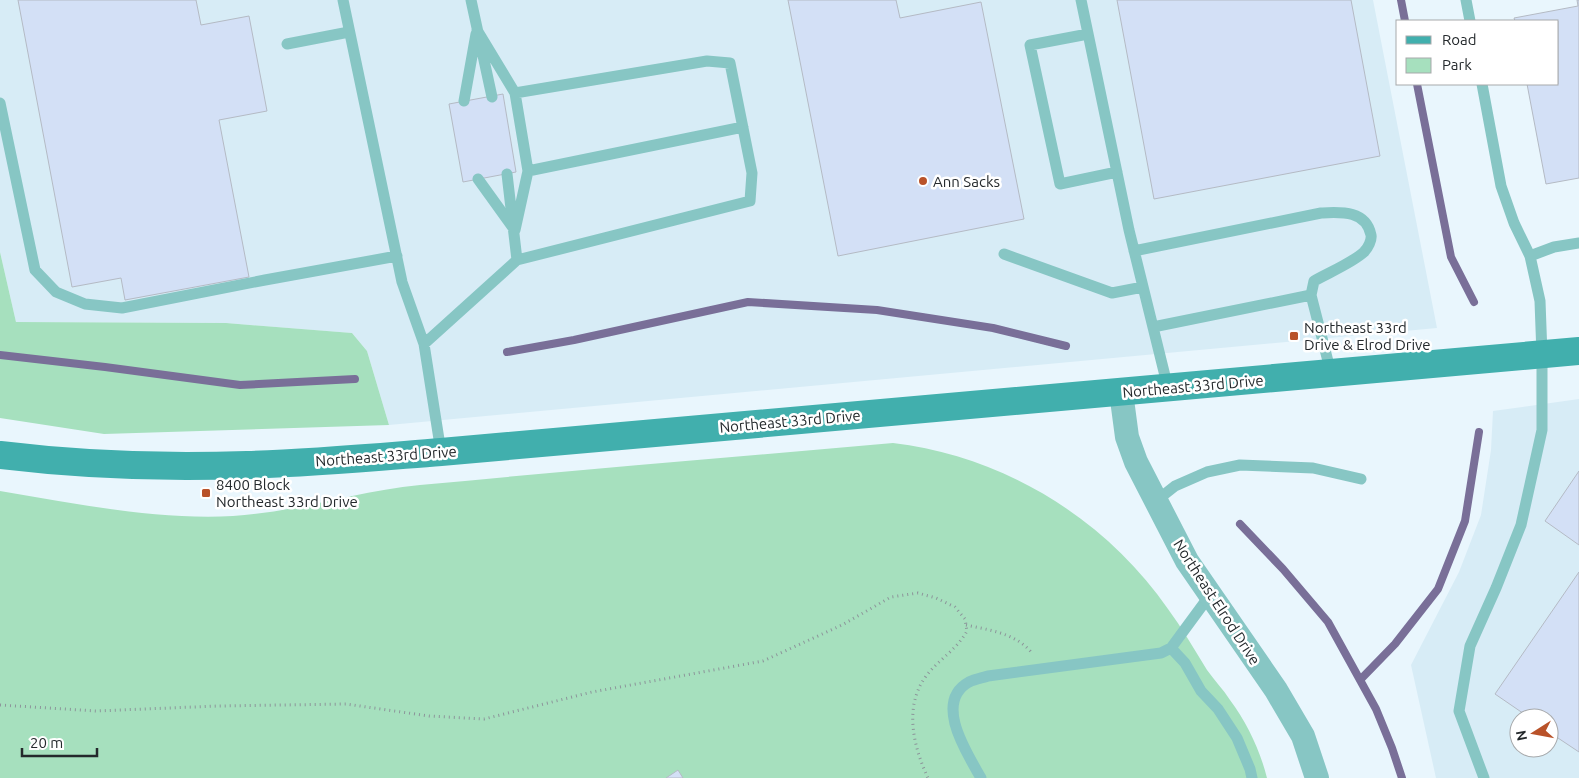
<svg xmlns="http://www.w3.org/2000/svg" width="1579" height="778" viewBox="0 0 1579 778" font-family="Ubuntu,sans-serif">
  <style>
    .built { fill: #d7ecf6; fill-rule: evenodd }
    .green { fill: #a6e0be }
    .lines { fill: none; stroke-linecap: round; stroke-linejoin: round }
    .stream { stroke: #796f98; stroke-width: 8 }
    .building { fill: #d3e0f6; stroke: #b4bac4 }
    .path { stroke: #8c959a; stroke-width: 3; stroke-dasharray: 1 4; stroke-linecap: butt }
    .lane { stroke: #87c6c4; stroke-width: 11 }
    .street { stroke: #87c6c4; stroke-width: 24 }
    .secondary { stroke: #41afad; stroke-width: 28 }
    .poi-dot { fill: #b95229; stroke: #fff; stroke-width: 2 }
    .labels { text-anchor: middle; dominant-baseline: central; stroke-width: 5; stroke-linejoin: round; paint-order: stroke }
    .poi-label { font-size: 15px; fill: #24292c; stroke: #fff; text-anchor: start }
    .street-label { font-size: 15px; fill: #24292c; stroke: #fff }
  </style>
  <rect width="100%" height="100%" fill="#e9f6fd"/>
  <!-- built -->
  <path class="built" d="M0,0H1373L1437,328L389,425L367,351L352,333L226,323L16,322L0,252Z
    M1579,399V778H1436L1411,665L1459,572L1481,515L1491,450L1493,411ZM1519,718H1549V748H1519Z"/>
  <!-- green -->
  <path class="green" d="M0,252L16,322L226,323L352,333L367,351L389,425L104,434L0,418Z
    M893,443C1003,456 1105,518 1168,609C1182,628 1194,649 1207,670C1214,680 1223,689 1230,700C1247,723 1260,750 1267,778H0V491C77,504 155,520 233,516C297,512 357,491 420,485C578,470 736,457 893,443Z"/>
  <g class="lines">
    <!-- stream -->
    <path class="stream" d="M1401,0L1405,21
      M1417,84L1451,257L1474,302
      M507,352L574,340L748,302L877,310L993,328L1066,346
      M0,355L105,367L240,385L355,379
      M1240,524L1283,569L1328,622L1376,709L1392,748L1402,778
      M1360,680L1395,644L1438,589L1465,521L1479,432"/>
  </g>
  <!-- building -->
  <path class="building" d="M18,0H196L201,25L249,16L267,111L219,120L249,277L125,300L121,278L72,287Z
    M788,0H896L900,18L981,2L1024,219L838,256Z
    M1117,0H1351L1380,156L1154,199Z
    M1577,0H1579V178L1546,184L1527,84H1558V21H1515L1514,18L1578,6Z
    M503,94L516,172L463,182L449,104Z
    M1579,471V545L1545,521Z
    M1579,572V752L1549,732V718H1530L1495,694Z
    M678,770L683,778H666Z"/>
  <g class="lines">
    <!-- path -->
    <path class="path" d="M966,625C989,630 1015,633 1031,652
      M0,705L96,711L218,706L346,704L429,716L484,719L592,692L763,661L842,625L891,597L918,593L936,598L955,607L965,619L967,631C956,651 936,661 924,679C904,709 914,748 928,778"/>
    <!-- lane -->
    <path class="lane" d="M343,0L402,282L424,344L441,452
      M471,0L492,97
      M1081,0L1129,230L1168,388
      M1466,0L1470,21
      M477,30L515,93L528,171L515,230
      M1088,34L1030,45L1060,184L1117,172
      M287,44L349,32
      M1482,84L1501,186L1514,223L1530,256L1540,301L1542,355V430L1521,525L1496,588L1470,646L1459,711L1484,778
      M464,101L476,34
      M0,103L35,270L56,292L85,304L122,308L265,280L397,256
      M528,171L743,127
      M507,174L517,260
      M478,179L514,229
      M1134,251L1321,213C1341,212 1366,210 1371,235C1372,240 1368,248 1364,252C1352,263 1328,273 1314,281L1311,295L1153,327
      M1004,254L1112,293L1143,287
      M1530,256L1554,247L1579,243
      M1311,295L1331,373
      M424,344L517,260L750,201L752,173L730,63L707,61L515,93
      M1156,501L1175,486L1207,472L1240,465L1313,468L1361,479
      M1171,648L1210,595
      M981,778C967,753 933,702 969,682C975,679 982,678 988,676L1161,653L1171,648L1185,663L1201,691L1218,709L1237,738L1250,769L1252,778"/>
    <!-- street -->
    <path class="street" d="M1121,392L1127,437L1136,462L1187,561L1276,690L1303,736L1317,778"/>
    <!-- secondary -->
    <path class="secondary" d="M0,455C82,465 165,468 247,465C312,463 377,457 441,452L1579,351"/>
  </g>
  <!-- markers -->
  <g class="poi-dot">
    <circle cx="923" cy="181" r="5"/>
    <rect x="1289" y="331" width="10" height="10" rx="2.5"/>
    <rect x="201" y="488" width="10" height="10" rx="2.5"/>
  </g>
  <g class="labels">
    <!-- poi labels -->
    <g class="poi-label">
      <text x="933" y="181">Ann Sacks</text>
      <text x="1304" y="327">Northeast 33rd<tspan x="1304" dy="17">Drive &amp; Elrod Drive</tspan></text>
      <text x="216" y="484">8400 Block<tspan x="216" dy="17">Northeast 33rd Drive</tspan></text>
    </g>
    <!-- street labels -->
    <g class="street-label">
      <text transform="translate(1193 386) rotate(-5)">Northeast 33rd Drive</text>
      <text transform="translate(790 421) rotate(-5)">Northeast 33rd Drive</text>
      <text transform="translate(386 456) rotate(-4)">Northeast 33rd Drive</text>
      <text transform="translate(1217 602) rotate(57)">Northeast Elrod Drive</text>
    </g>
  </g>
  <!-- legend -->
  <rect x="1396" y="20" width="162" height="65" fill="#ffffff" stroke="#a7a9ab"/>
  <rect x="1406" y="36" width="25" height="8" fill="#41afad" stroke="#a7a9ab"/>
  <text x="1442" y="45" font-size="15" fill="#24292c">Road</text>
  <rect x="1406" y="58" width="25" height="15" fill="#a6e0be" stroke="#a7a9ab"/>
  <text x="1442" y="70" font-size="15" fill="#24292c">Park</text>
  <!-- north arrow -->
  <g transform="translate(1534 733) rotate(259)"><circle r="24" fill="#ffffff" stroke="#a7a9ab"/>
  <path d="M0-4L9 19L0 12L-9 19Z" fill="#b95229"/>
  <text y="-8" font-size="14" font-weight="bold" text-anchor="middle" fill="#24292c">N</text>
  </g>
  <!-- scale -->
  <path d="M22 748v8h75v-8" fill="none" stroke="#24292c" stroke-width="2.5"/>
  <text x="30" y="748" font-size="15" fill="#24292c" stroke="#ffffff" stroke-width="4" paint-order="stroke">20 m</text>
</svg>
